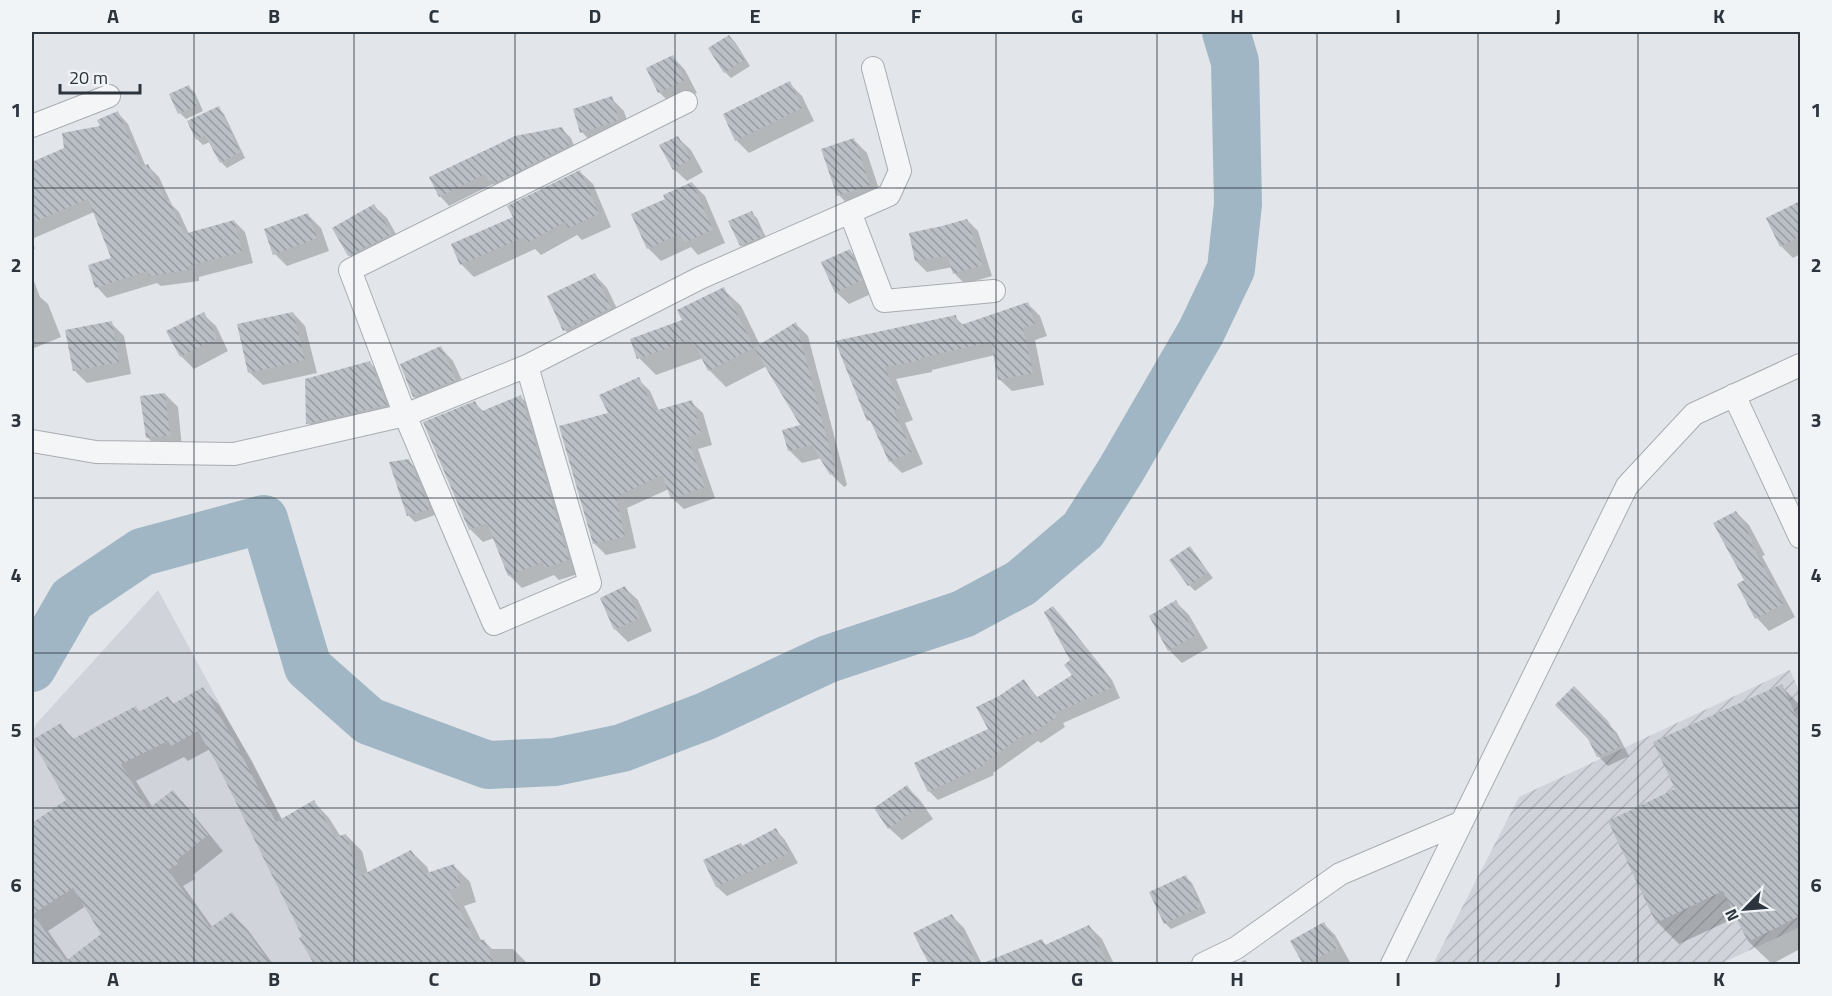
<svg xmlns="http://www.w3.org/2000/svg" width="1832" height="996" viewBox="0 0 1832 996" font-family="'Titillium Web',sans-serif">
  <style>
    .built { fill: #d0d4da }
    .industrial { fill: url(#industrial-furrows) }
    .shadow { fill: #0003; fill-rule: evenodd }
    .lines { fill: none; stroke-linecap: round; stroke-linejoin: round }
    .river { stroke: #a1b6c4; stroke-width: 48 }
    .building { fill: url(#building-back-hatch); fill-rule: evenodd }
    .minor-casing { stroke: #a8adb2; stroke-width: 24 }
    .minor { stroke: #f4f5f7; stroke-width: 22 }
    .grid { fill: none; stroke: #2c353e; stroke-width: 1.5; stroke-opacity: 0.55 }
    .neatline { fill: none; stroke: #2c353e; stroke-width: 2 }
    .grid-label { font-size: 20px; text-anchor: middle; font-weight: bold; fill: #2c353e }
  </style>
  <defs>
    <pattern id="industrial-furrows" width="10" height="10" patternUnits="userSpaceOnUse" patternTransform="scale(1.5)"><rect width="10" height="10" fill="#d0d4da"/><path d="M-1 1l2-2M0 10L10 0M9 11l2-2" fill="none" stroke="#b3b7bc"/></pattern>
    <pattern id="building-back-hatch" width="6" height="6" patternUnits="userSpaceOnUse" patternTransform="scale(1.5)"><rect width="6" height="6" fill="#b9bfc5"/><path d="M-1 5l2 2M0 0l6 6M5-1l2 2" fill="none" stroke="#979ca1"/></pattern>
  </defs>
  <rect width="100%" height="100%" fill="#e2e5e9"/>
  <!-- built -->
  <path class="built" d="M158,590L361,964H32V734L36,724Z"/>
  <!-- industrial -->
  <path class="industrial" d="M1790,670L1800,693V927L1720,964H1433L1519,797Z"/>
  <!-- shadow -->
  <path class="shadow" d="M729,36L735,42L750,66L731,78L725,72Z
    M673,57L685,70L697,93L672,105L659,92Z
    M789,83L802,96L814,121L749,153L736,140Z
    M189,87L195,93L203,111L186,119L180,113L171,95Z
    M611,98L624,111L631,133L594,145L582,132Z
    M218,108L224,114L245,158L227,168L221,162L210,142L203,145L197,139Z
    M118,113L128,124L146,167L148,166L159,177L172,205L179,212L189,234L234,221L245,232L253,263L199,277V281L161,286L157,283L107,298L97,287L113,259L94,212L32,239L35,249L32,250V155L34,162L66,149L102,128Z
    M561,128L571,138L578,155L499,191L493,184L449,206L440,196Z
    M678,138L691,150L703,172L687,181L674,169Z
    M854,140L867,153L882,198L851,208L839,195L823,150Z
    M580,172L593,184L611,227L582,240L577,235L541,255L535,249L474,277L461,264L515,218Z
    M692,183L705,196L725,243L698,255L691,247L661,261L648,248L633,215L667,199Z
    M1800,202V254L1793,258L1781,246L1768,219Z
    M374,206L387,218L403,247L362,268L349,255Z
    M751,212L757,218L768,242L747,251L741,245Z
    M308,215L321,228L329,251L287,266L275,254Z
    M967,220L978,231L992,276L965,284L954,273L953,267L927,272L916,261Z
    M849,250L862,263L873,293L849,304L836,292Z
    M595,275L607,288L623,321L577,343L565,330Z
    M32,276L40,297L48,304L61,337L32,349Z
    M723,289L741,306L760,345L796,324L808,336L847,485L844,487L831,474L822,458L802,463L789,450L802,426L767,366L726,387L709,370L703,358L656,375L639,358Z
    M1028,304L1040,316L1047,336L1035,340L1044,385L1012,391L999,379L995,355L932,370V372L896,379L913,420L905,423L923,464L902,473L890,461L875,426L869,420L837,342L955,317L964,326Z
    M293,313L305,326L317,373L263,385L250,373Z
    M203,314L216,326L228,351L194,369L181,356Z
    M111,323L124,336L131,374L87,383L74,370Z
    M441,348L453,361L468,393L427,409L414,397Z
    M370,363L383,376L399,418L320,436L308,423Z
    M638,379L650,391L659,411L691,402L703,413L712,445L698,449L715,498L684,509L672,498L669,489L627,508L636,548L606,555L594,543L610,414Z
    M165,394L178,407L182,447L160,450L147,437Z
    M521,397L534,410L581,573L559,580L554,575L522,588L509,575L494,538L483,542L470,529L475,403L484,412Z
    M408,461L415,467L435,515L415,522L409,516Z
    M1736,512L1749,525L1765,555L1762,556L1795,617L1769,631L1757,618L1739,585L1746,581Z
    M1190,548L1213,578L1195,591L1189,585Z
    M625,588L638,600L652,631L628,642L615,629Z
    M1176,602L1189,615L1208,648L1182,663L1169,650Z
    M1053,608L1062,617L1112,680L1120,698L1063,723L1065,727L1041,743L1038,741L993,773L994,775L938,800L929,791L990,730L1000,697L1024,681L1038,698L1075,675L1072,661Z
    M1781,686L1800,705V949L1772,964L1749,942L1737,917L1679,944L1657,922L1677,790Z
    M1574,688L1617,733L1629,756L1608,766L1598,756L1589,738Z
    M203,689L219,705L252,761L282,820L314,802L329,818L341,837L346,835L362,851L368,874L411,851L427,867L430,874L454,866L470,882L476,902L464,906L482,942L484,941L492,949H513L528,964H316L301,938L304,936L210,749L188,761L184,757L136,781L153,808L173,792L188,808L223,851L193,875L195,879L183,886L213,928L232,914L248,930L273,964H32V825L68,801L60,725L75,740L136,708L141,713L168,698L175,705ZM86,906L103,935L69,961L48,931Z
    M907,787L920,800L933,819L902,840L889,828Z
    M776,830L785,840L798,863L727,896L717,887L705,861L743,847Z
    M1186,877L1192,883L1206,913L1171,929L1165,923Z
    M952,916L964,928L982,964H930L915,934Z
    M1324,924L1335,935L1351,964H1304L1292,942Z
    M1089,926L1102,939L1114,964H1001L999,958L1042,941L1047,946Z
    M1245,960L1249,964H1236Z"/>
  <g class="lines">
    <!-- river -->
    <path class="river" d="M32,668L72,599L142,552L264,519L308,667L369,721L488,765L555,762L622,748L706,716L828,659L963,614L1021,583L1083,530L1121,470L1201,332L1231,269L1238,204L1235,62L1226,32"/>
  </g>
  <!-- building -->
  <path class="building" d="M729,35L745,59L724,73L708,48Z
    M673,55L685,80L658,93L646,68Z
    M790,81L802,108L735,141L723,114Z
    M189,85L198,105L178,114L169,94Z
    M612,96L619,120L580,133L573,109Z
    M219,106L240,152L220,163L205,135L196,140L187,121Z
    M118,111L141,167L148,164L166,201L169,200L184,234L234,220L242,252L188,266L189,270L149,276L148,271L95,288L88,265L111,258L88,199L36,221L32,210V162L64,148L62,133L100,126L97,120Z
    M562,127L570,145L495,183L494,180L489,182L485,174L439,197L429,177L515,136Z
    M678,136L691,159L673,170L659,145Z
    M854,138L870,185L837,196L821,149Z
    M580,170L599,214L568,228L565,222L527,243L524,237L460,265L451,244L513,217L507,206Z
    M692,182L713,230L684,243L680,234L647,249L631,214L665,199L663,195Z
    M1800,201V236L1780,247L1766,218Z
    M374,204L392,234L348,256L332,228Z
    M752,211L763,236L740,246L728,221Z
    M308,213L317,238L273,255L264,229Z
    M967,219L982,265L953,274L947,256L915,261L909,233L942,226Z
    M850,249L862,280L835,293L821,262Z
    M595,273L611,308L563,331L547,296Z
    M724,287L754,348L708,371L692,339L637,359L630,339L682,320L677,310Z
    M1028,302L1035,324L1023,328L1033,373L998,380L991,342L920,358L921,360L885,367L901,408L894,411L912,452L889,462L870,420L867,421L835,341L956,315L958,326Z
    M204,312L217,338L180,357L166,331Z
    M293,312L305,360L248,373L237,324Z
    M112,321L119,362L73,371L65,330Z
    M796,322L836,472L830,475L812,445L788,451L782,430L800,425L754,348Z
    M441,346L456,380L413,397L400,364Z
    M370,361L387,405L306,424L305,379Z
    M639,377L654,411L692,400L701,433L687,437L705,487L671,499L662,475L616,497L625,537L593,544L559,426L608,413L599,395Z
    M165,393L170,435L146,438L140,396Z
    M521,395L569,560L545,568L543,562L508,576L487,523L469,530L423,422L475,401L480,412Z
    M409,459L430,509L407,516L389,462Z
    M1736,511L1753,542L1751,543L1783,604L1755,619L1737,584L1744,580L1713,523Z
    M1190,546L1208,572L1188,586L1169,560Z
    M625,586L640,618L614,630L600,598Z
    M1176,600L1196,635L1168,651L1149,616Z
    M1053,606L1103,669L1111,688L1055,713L1057,717L1030,735L1028,732L984,763L985,765L928,792L914,763L988,729L976,707L999,696L1024,679L1036,698L1072,675L1064,665L1070,660L1044,612Z
    M1782,684L1800,725V916L1748,942L1723,891L1656,923L1608,821L1675,789L1653,742Z
    M1574,686L1608,721L1621,746L1597,757L1588,739L1555,705Z
    M203,687L236,744L276,822L314,800L335,837L346,834L358,877L411,850L424,874L454,864L461,886L449,890L476,942L484,939L494,964H314L299,938L302,936L218,766L198,731L171,746L168,741L121,764L148,809L173,790L208,835L178,859L180,863L168,870L210,928L232,912L271,964H32V823L66,800L32,740L61,723L71,740L136,706L139,712L168,696L173,704ZM73,888L101,934L66,961L33,914Z
    M907,785L921,805L888,829L874,808Z
    M776,828L789,853L716,887L703,860L741,843L742,846Z
    M1186,875L1201,907L1164,924L1149,892Z
    M952,914L977,964H929L913,933Z
    M1324,922L1338,947L1307,964H1303L1290,941Z
    M1089,925L1108,964H981L1042,939L1045,945Z"/>
  <g class="lines">
    <!-- minor casing -->
    <g class="minor-casing">
      <path id="minor" d="M32,126L109,96
        M850,212L884,301L994,291
        M527,366L590,583L494,624L405,415L350,270L686,102
        M1734,395L1800,537
        M32,441L96,452L234,454L405,415L527,366L700,278L889,195L900,171L873,68
        M1203,964L1236,948L1340,874L1462,822
        M1392,964L1627,486L1694,414L1800,365"/>
    </g>
    <!-- minor -->
    <use href="#minor" class="minor"/>
  </g>
  <!-- grid -->
  <path class="grid" d="M194,32V964M354,32V964M515,32V964M675,32V964M836,32V964M996,32V964M1157,32V964M1317,32V964M1478,32V964M1638,32V964M32,188H1800M32,343H1800M32,498H1800M32,653H1800M32,808H1800"/>
  <!-- border -->
  <rect width="1832" height="996" fill="none" stroke="#f1f4f6" stroke-width="66"/>
  <!-- north arrow -->
  <g transform="translate(1745 909) rotate(245)" stroke="#f1f4f6" stroke-width="4.5" paint-order="stroke">
  <path d="M0-4.5L10 22L0 15L-10 22Z" fill="#2c353e"/>
  <text y="-9" font-size="16" font-weight="bold" text-anchor="middle" fill="#2c353e">N</text>
  </g>
  <!-- scale -->
  <path d="M60 84v9h80v-9" fill="none" stroke="#2c353e" stroke-width="3"/>
  <text x="69" y="84" font-size="18" fill="#2c353e" stroke="#f1f4f6" stroke-width="4.5" paint-order="stroke">20 m</text>
  <rect x="33" y="33" width="1766" height="930" class="neatline"/>
  <g class="grid-label">
    <text x="113" y="23">A</text>
    <text x="274" y="23">B</text>
    <text x="434" y="23">C</text>
    <text x="595" y="23">D</text>
    <text x="755" y="23">E</text>
    <text x="916" y="23">F</text>
    <text x="1077" y="23">G</text>
    <text x="1237" y="23">H</text>
    <text x="1398" y="23">I</text>
    <text x="1558" y="23">J</text>
    <text x="1719" y="23">K</text>
    <text x="16" y="117">1</text>
    <text x="1816" y="117">1</text>
    <text x="16" y="272">2</text>
    <text x="1816" y="272">2</text>
    <text x="16" y="427">3</text>
    <text x="1816" y="427">3</text>
    <text x="16" y="582">4</text>
    <text x="1816" y="582">4</text>
    <text x="16" y="737">5</text>
    <text x="1816" y="737">5</text>
    <text x="16" y="892">6</text>
    <text x="1816" y="892">6</text>
    <text x="113" y="986">A</text>
    <text x="274" y="986">B</text>
    <text x="434" y="986">C</text>
    <text x="595" y="986">D</text>
    <text x="755" y="986">E</text>
    <text x="916" y="986">F</text>
    <text x="1077" y="986">G</text>
    <text x="1237" y="986">H</text>
    <text x="1398" y="986">I</text>
    <text x="1558" y="986">J</text>
    <text x="1719" y="986">K</text>
  </g>
</svg>
